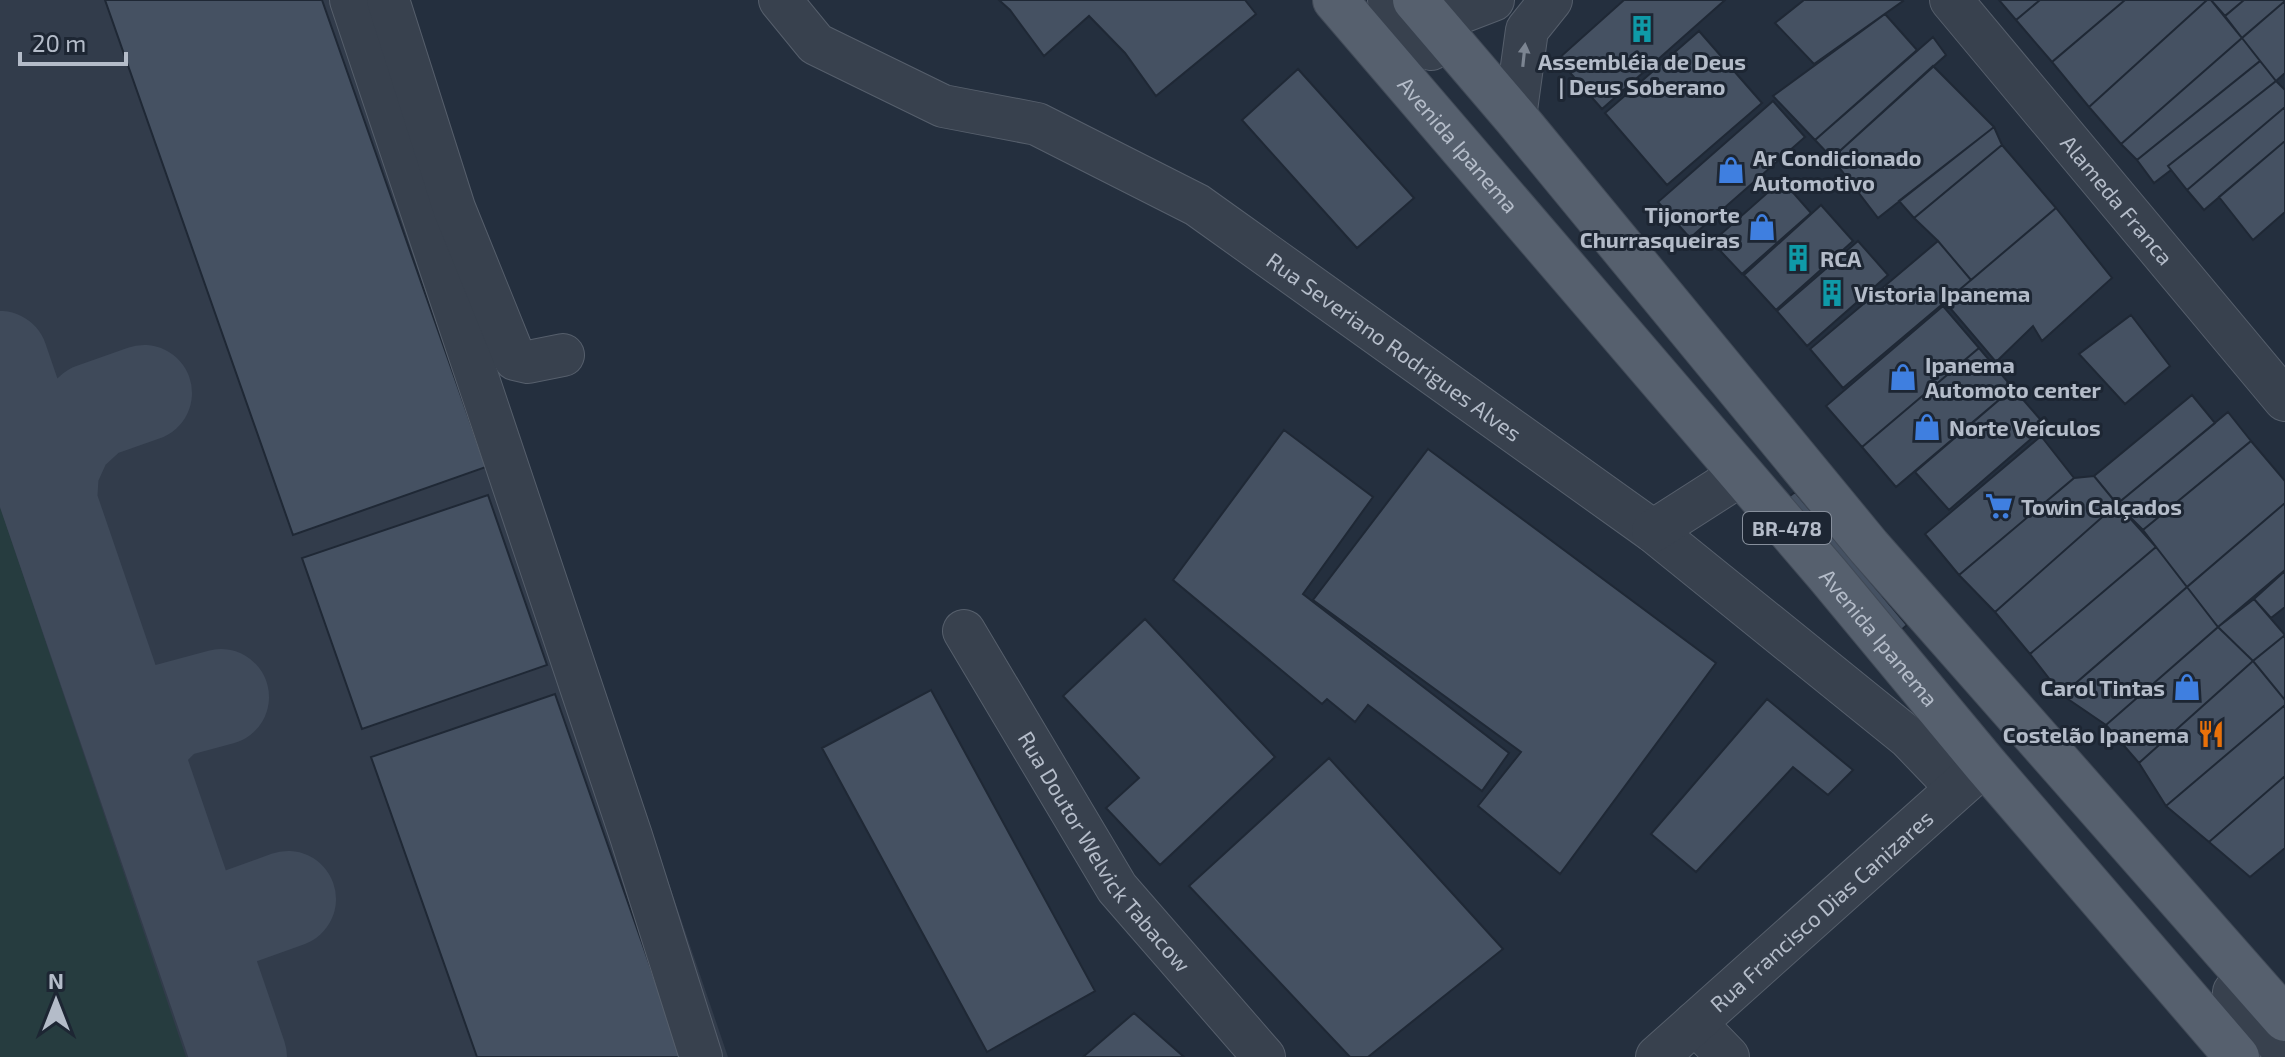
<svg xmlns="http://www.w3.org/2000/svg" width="2285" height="1057" viewBox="0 0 2285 1057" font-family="'Exo 2',sans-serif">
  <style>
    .airport { fill: #323c4b }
    .green { fill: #263c3f }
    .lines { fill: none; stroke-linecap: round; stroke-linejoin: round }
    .taxiway { stroke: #3f4a5a; stroke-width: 96 }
    .building { fill: #455162; stroke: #1f2835; stroke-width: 2 }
    .minor-casing { stroke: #565f6c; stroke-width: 44 }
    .major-casing { stroke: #414a57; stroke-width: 46 }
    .minor { stroke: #38414e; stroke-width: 42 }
    .major { stroke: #56606e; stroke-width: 44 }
    .oneway { fill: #7c8592 }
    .labels { text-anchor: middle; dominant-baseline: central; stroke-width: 6; stroke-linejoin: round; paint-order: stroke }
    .shield { fill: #1d2633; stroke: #878f9c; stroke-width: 2 }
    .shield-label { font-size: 20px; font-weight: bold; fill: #b4bcc9 }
    .poi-label { font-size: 22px; font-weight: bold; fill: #b4bcc9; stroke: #1d2633; text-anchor: start }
    .street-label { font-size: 22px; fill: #b4bcc9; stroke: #1d2633 }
  </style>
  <rect width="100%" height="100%" fill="#242f3e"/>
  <!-- airport -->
  <path class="airport" d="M0,0H368L728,1057H0Z"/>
  <!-- green -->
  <path class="green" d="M0,507L186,1057H0Z"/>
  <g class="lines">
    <!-- taxiway -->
    <path class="taxiway" d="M0,359L239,1057
      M49,502L51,469L66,436L93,411L144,393
      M138,761L145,735L169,711L221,697
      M206,958L214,936L230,920L288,899"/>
  </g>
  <!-- building -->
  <path class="building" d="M105,0H322L486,467L293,535Z
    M999,0H1245L1256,14L1156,96L1125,53L1089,16L1044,56L1010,10Z
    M1624,0H1725L1602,109L1558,59Z
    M1804,0H1902L1903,1L1814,64L1775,23Z
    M1999,0H2040L2016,20Z
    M2040,0H2125L2052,62L2016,20Z
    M2125,0H2207L2089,107L2052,62Z
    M2207,0H2211L2242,38L2121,144L2089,107Z
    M2211,0H2244L2225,16Z
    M2244,0H2285V1L2242,38L2225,16Z
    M2285,1V73L2276,81L2242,38Z
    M1885,14L1917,50L1815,140L1773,96Z
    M1699,31L1762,103L1667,185L1605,113Z
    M1933,37L1946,55L1832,158L1815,140Z
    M2242,38L2260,61L2137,160L2121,144Z
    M2260,61L2276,81L2168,166L2171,170L2154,183L2137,160Z
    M1933,66L1994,127L1878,218L1832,158Z
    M1298,69L1414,198L1357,248L1242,120Z
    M2276,81L2285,90V107L2187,190L2168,166Z
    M1773,101L1805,137L1690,238L1658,202Z
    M2285,107V141L2204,210L2187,190Z
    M1994,127L2002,145L1914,218L1899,201Z
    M2285,141V212L2253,240L2219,197Z
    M2002,145L2056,208L1971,280L1938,241L1914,218Z
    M1782,180L1811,213L1742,274L1712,242Z
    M1821,205L1853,241L1776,310L1744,275Z
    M2056,208L2112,278L2042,341L2033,326L1996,362L1945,302Z
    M1858,241L1888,275L1807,346L1777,311Z
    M1938,241L1971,280L1843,388L1810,349Z
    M1943,306L1979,348L1862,447L1826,406Z
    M2131,315L2170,366L2125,404L2079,354Z
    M1979,348L2013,388L1896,487L1862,447Z
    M2013,388L2046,426L1949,510L1915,472Z
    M2192,395L2215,423L2117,504L2094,476Z
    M2228,412L2251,441L2143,530L2117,504Z
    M1284,430L1373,497L1303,594L1509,753L1482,791L1368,705L1355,722L1327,699L1322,704L1173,580Z
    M2041,436L2074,478L1959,575L1925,534Z
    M2251,441L2285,481V503L2187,587L2143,530Z
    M1428,449L1716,663L1560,874L1478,806L1521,752L1313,600Z
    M2094,476L2117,504L1995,612L1959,575L2074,478Z
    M1795,492L1907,625L1892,638L1780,504Z
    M488,495L547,665L362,729L302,558Z
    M2285,503V570L2218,627L2187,587Z
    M2117,504L2156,547L2030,654L1995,612Z
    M2156,547L2187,587L2062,695L2030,654Z
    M2285,571V607L2271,618L2254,599Z
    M2187,587L2218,627L2106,725L2062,695Z
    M2254,599L2285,635L2253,661L2218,627Z
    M1145,619L1275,757L1160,865L1106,808L1139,778L1063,696Z
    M2218,627L2253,661L2139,763L2106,725Z
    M2285,635V700L2253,661Z
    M2253,661L2285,700V705L2166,806L2139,763Z
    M931,690L1095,991L987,1052L822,748Z
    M555,694L682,1057H477L371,757Z
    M1767,699L1853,770L1828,795L1793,767L1696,872L1651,834Z
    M2285,705V776L2209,842L2166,806Z
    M1329,758L1503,949L1368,1057H1350L1189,886Z
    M2285,776V848L2250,877L2209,842Z
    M1134,1013L1184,1057H1083Z"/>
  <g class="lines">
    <!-- minor casing -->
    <g class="minor-casing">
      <g id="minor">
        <path d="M351,0L631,836L701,1057"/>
        <path d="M388,0L454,208L515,359L528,362L563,355"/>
        <path id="s1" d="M780,0L816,44L943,106L1037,124L1197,205L1653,531L1909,738L1957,788"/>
        <path d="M1389,0L1431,49"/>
        <path id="s2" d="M1951,0L2285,400"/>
        <path d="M1419,5L1454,15L1493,0"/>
        <path d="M1515,117L1527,30L1551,0"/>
        <path d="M1653,531L1742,474"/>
        <path id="s3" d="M964,631L1117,888L1264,1057"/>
        <path d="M2234,992L2285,1052"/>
        <path d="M1695,1023L1728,1057"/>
        <path id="s4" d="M1657,1057L1978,770"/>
      </g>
    </g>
    <!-- major casing -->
    <g class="major-casing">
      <g id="major">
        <path id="s5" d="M1335,0L1828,575L1985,764L2237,1057"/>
        <path d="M1415,0L1515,117L1869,547L2285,1019"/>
      </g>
    </g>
    <!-- minor -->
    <use href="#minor" class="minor"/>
    <!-- major -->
    <use href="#major" class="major"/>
  </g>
  <!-- one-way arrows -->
  <defs><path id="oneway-solid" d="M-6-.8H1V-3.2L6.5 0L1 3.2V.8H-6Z" transform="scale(2)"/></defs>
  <use class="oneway" href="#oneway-solid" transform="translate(1524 55) rotate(-84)"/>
  <!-- icons -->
  <defs>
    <g id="building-bare" transform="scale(2.16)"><path d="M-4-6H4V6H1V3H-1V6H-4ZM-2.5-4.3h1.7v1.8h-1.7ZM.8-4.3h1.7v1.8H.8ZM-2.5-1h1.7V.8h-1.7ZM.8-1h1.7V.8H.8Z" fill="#0f9aa8" stroke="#1d2633" stroke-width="2.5" paint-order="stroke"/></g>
    <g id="shop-bare" transform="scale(2.16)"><path d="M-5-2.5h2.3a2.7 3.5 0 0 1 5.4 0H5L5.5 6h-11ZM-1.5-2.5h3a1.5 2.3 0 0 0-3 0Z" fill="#3f7fe0" stroke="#1d2633" stroke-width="2.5" paint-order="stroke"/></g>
    <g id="supermarket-bare" transform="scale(2.16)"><path d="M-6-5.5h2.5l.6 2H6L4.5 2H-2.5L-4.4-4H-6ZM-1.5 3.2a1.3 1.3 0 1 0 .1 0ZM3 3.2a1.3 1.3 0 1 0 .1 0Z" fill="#3f7fe0" stroke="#1d2633" stroke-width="2.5" paint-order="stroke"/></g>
    <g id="restaurant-bare" transform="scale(2.16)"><path d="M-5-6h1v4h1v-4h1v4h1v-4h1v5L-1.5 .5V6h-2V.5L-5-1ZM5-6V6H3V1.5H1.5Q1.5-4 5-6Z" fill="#e8710a" stroke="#1d2633" stroke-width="2.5" paint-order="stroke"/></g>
  </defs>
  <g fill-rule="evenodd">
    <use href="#building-bare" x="1642" y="29"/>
    <use href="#shop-bare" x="1731" y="170"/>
    <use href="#shop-bare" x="1762" y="227"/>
    <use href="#building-bare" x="1798" y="258"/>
    <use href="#building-bare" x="1832" y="293"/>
    <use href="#shop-bare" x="1903" y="377"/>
    <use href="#shop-bare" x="1927" y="427"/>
    <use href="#supermarket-bare" x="1999" y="506"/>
    <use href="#shop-bare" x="2187" y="687"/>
    <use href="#restaurant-bare" x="2211" y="734"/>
  </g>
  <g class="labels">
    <!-- shield labels -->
    <rect class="shield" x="1743" y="512" width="88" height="32" rx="6"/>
    <g class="shield-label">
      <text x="1787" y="528">BR-478</text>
    </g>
    <!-- poi labels -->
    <g class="poi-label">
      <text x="1642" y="61" text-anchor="middle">Assembléia de Deus<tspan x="1642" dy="25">| Deus Soberano</tspan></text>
      <text x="1753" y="157">Ar Condicionado<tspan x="1753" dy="25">Automotivo</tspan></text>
      <text x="1740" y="214" text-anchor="end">Tijonorte<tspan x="1740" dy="25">Churrasqueiras</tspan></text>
      <text x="1820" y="258">RCA</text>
      <text x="1854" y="293">Vistoria Ipanema</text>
      <text x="1925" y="364">Ipanema<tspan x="1925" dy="25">Automoto center</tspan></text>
      <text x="1949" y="427">Norte Veículos</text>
      <text x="2021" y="506">Towin Calçados</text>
      <text x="2165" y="687" text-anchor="end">Carol Tintas</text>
      <text x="2189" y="734" text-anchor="end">Costelão Ipanema</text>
    </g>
    <!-- street labels -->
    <g class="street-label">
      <text stroke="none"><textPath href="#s5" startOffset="190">Avenida Ipanema</textPath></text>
      <text stroke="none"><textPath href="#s2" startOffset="260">Alameda Franca</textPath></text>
      <text stroke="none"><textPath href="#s1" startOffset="716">Rua Severiano Rodrigues Alves</textPath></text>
      <text stroke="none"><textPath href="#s5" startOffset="838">Avenida Ipanema</textPath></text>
      <text stroke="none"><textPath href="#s3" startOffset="262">Rua Doutor Welvick Tabacow</textPath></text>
      <text stroke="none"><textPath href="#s4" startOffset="220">Rua Francisco Dias Canizares</textPath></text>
    </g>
  </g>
  <!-- north arrow -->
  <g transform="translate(56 1001)" stroke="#1d2633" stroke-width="6" paint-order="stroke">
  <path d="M0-6L14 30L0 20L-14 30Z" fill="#b4bcc9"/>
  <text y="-12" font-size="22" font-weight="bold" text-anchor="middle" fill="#b4bcc9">N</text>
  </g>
  <!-- scale -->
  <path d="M20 52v12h106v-12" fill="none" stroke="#b4bcc9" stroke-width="4"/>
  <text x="32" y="52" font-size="24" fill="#b4bcc9" stroke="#1d2633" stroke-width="6" paint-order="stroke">20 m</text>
</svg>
